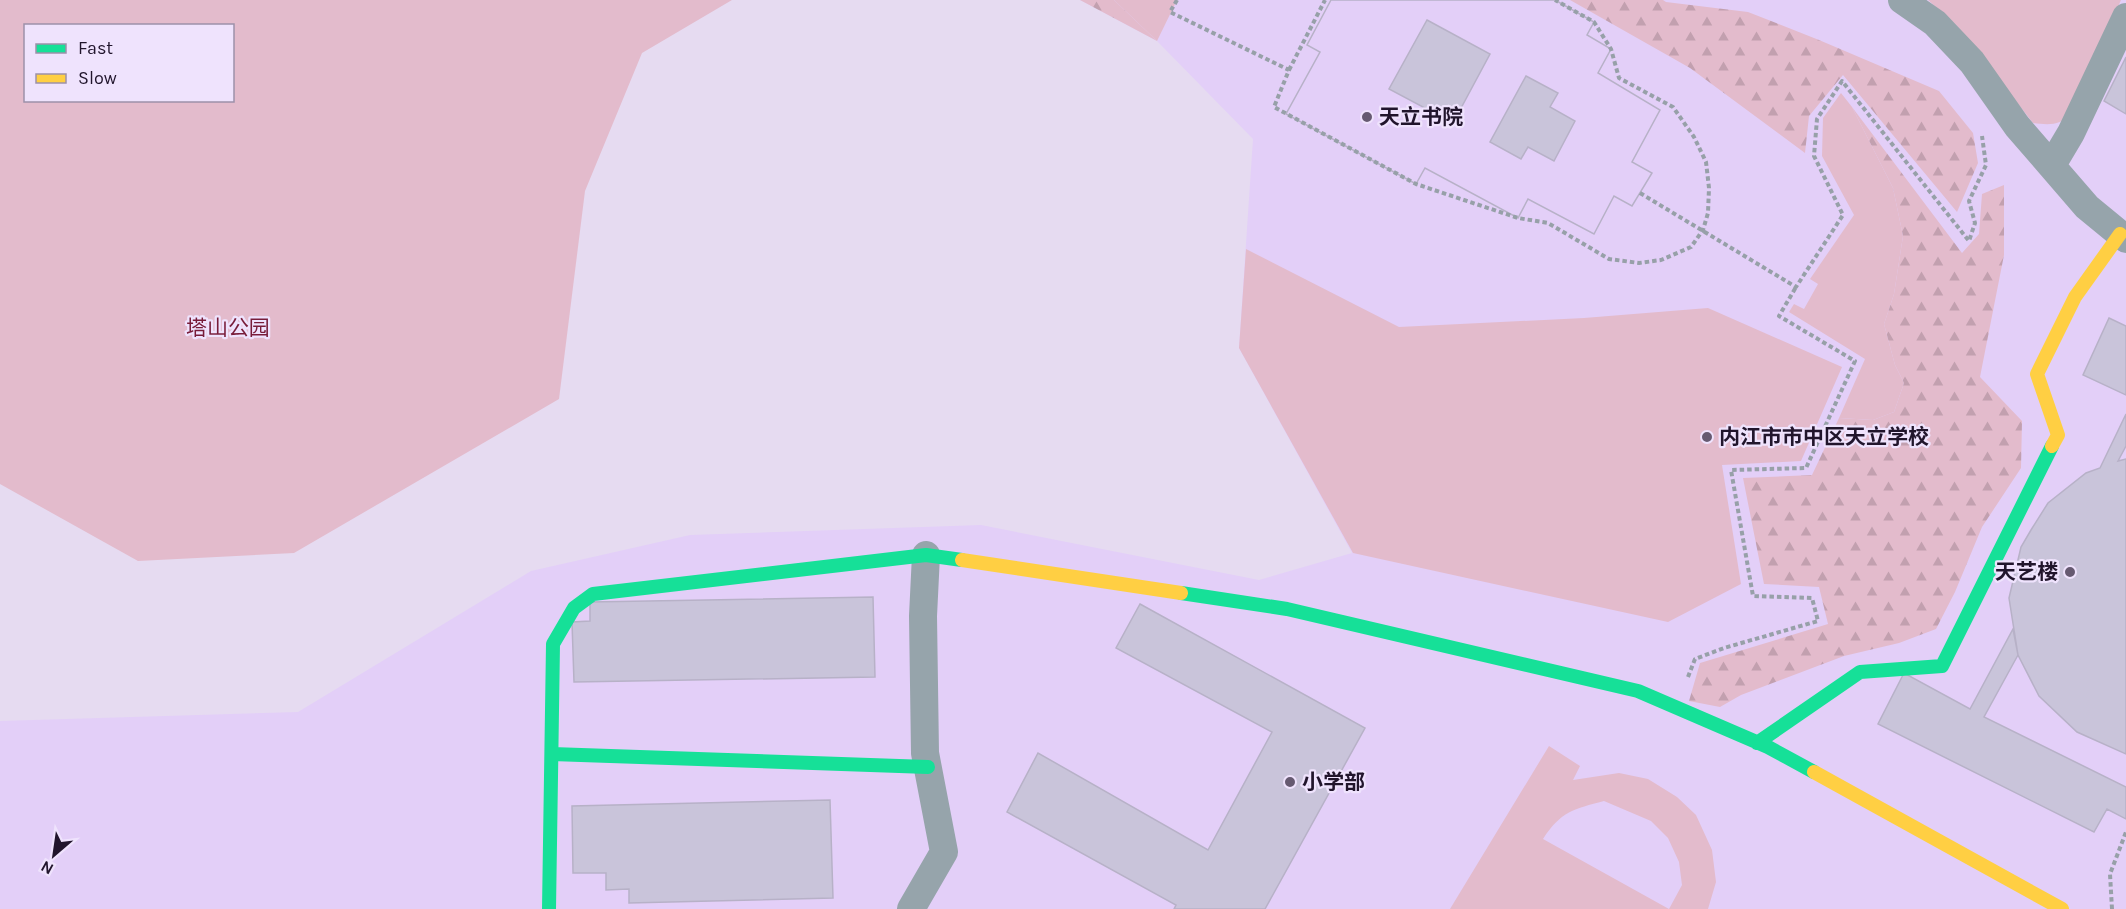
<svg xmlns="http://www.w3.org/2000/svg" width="2126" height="909" viewBox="0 0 2126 909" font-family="Karla,'Noto Sans SC',sans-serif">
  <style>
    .built { fill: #e3cff8 }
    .green { fill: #e3bbcc; fill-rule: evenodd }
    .forest { fill: url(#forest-firs) }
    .building { fill: #c9c4da; stroke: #b7b1c7; stroke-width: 1.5; fill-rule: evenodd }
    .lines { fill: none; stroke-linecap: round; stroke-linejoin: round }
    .path { stroke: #97a0a8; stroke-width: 4; stroke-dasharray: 4.5 3; stroke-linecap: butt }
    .street { stroke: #96a4ab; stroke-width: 28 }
    .fast { stroke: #16e098; stroke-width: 14 }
    .slow { stroke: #ffcf43; stroke-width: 14 }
    .poi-dot { fill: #665a71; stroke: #efe3fd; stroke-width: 2 }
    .labels { text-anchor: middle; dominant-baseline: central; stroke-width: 4.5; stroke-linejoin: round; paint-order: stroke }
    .poi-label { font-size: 21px; font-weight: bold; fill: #21152c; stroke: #efe3fd; text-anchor: start }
    .park-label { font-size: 21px; fill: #781c39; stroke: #efe3fd }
  </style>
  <defs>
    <pattern id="forest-firs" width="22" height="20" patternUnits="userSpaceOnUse" patternTransform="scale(1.5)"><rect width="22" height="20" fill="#e3bbcc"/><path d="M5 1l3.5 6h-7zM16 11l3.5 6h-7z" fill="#c2a0af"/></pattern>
  </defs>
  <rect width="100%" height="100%" fill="#e6dbf1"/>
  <!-- built -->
  <path class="built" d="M1080,0H2126V909H0V721L298,712L531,571L690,535L981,525L1259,580L1352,553L1239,348L1253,139L1157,41Z"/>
  <!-- green -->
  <path class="green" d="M0,0H732L642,53L585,191L559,399L294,553L138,561L0,484ZM26,26H232V100H26Z
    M1114,0H1177L1157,41Z
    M1928,0H2121L2071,113C2060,126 2049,125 2033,123L1957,26Z
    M1841,93L1852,107L1893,188L1903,236L1894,294L1884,324L1895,365L1904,383L1894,412L1873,420L1839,418L1865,359L1789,312L1794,304L1804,309L1818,284L1810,279L1854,215L1822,156L1823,118Z
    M1246,249L1399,327L1584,318L1708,308L1842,367L1801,461L1722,465L1741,584L1668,622L1353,553L1239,348Z
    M1549,746L1580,766L1573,780L1619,773L1648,779L1677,797L1696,815L1712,850L1716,882L1708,909H1669L1682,885L1679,862L1668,838L1651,821L1604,801C1574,809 1561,811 1543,839L1669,909H1450Z"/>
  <!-- forest -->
  <path class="forest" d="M1080,0H1114L1157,41Z
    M1570,0H1663L1666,2L1748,12L1819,40L1939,91L1973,133L1978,163L1957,212L1843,75L1809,116L1805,153L1690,68Z
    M1852,107L1962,253L1979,234L1982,194L2004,185V255L1980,377L2022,421L2021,468L1982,527L1955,592L1936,629L1899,643L1844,656L1741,695L1720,707L1689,701L1700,663L1828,624L1819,587L1764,584L1743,478L1812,475L1839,418L1873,420L1894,412L1904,383L1895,365L1884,324L1894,294L1903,236L1893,188Z"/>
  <!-- building -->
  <path class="building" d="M1331,0H1555L1594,22L1587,35L1611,49L1598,73L1660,110L1632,162L1652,173L1632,206L1614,196L1594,234L1528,199L1518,218L1425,168L1416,184L1286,114L1320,52L1307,45ZM1427,20L1490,54L1453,123L1389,89ZM1526,76L1558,93L1550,107L1575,121L1554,161L1528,147L1521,159L1490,142Z
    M1331,0H1555L1594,22L1587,35L1611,49L1598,73L1660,110L1632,162L1652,173L1632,206L1614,196L1594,234L1528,199L1518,218L1425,168L1416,184L1286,114L1320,52L1307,45Z
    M2126,57V114L2104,101Z
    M2109,318L2126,326V395L2083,375Z
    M2126,414V446L2118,461L2126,459V754L2077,732L2039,696L2018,655L2009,598L2021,547L2031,530L2048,503L2086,473L2100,468Z
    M873,597L875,677L574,682L572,622L590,621V602Z
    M1140,604L1365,728L1265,909H1174L1176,905L1007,812L1038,753L1208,850L1272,732L1116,648Z
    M2013,629L2018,655L1984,717L2126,787V819L2107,809L2094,832L1878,724L1904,673L1970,709Z
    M830,800L833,898L629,903V889L606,890V873H573L572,806Z"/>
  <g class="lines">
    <!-- path -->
    <path class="path" d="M1177,0L1170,12L1289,70L1274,107L1416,184L1518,218L1548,223L1609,259L1639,263L1661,260L1691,247L1703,230L1708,213L1709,188L1706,162L1694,137L1673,107L1619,78L1611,49L1594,22L1555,0
      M1289,70L1325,0
      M1640,193L1796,287L1843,215L1814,156L1817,119L1842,81L1969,241L1975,223L1969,201L1986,165L1982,136
      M1688,677L1695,659L1724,648L1818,621L1812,598L1753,596L1731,470L1806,468L1855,361L1779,316L1796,287
      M2112,909L2110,874L2126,832"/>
    <!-- street -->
    <path class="street" d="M1902,0L1935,23L1972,62L2017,126L2087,207L2126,239
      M2052,165L2071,133L2126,17
      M911,909L944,852L925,753L923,616L926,555"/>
    <!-- fast -->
    <path class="fast" d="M1181,593L1287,609L1638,691L1768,747L1814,772
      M1757,743L1860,672L1942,666L2052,446
      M552,754L928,767
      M549,909L553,644L574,608L593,594L926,555L962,560"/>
    <!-- slow -->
    <path class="slow" d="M2052,446L2058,435L2037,374L2075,297L2120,234
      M962,560L1181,593
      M1814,772L2062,909"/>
  </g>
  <!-- markers -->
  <g class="poi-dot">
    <circle cx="1367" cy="117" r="6"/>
    <circle cx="1707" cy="437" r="6"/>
    <circle cx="2070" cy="572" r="6"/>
    <circle cx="1290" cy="782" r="6"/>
  </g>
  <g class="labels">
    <!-- poi labels -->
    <g class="poi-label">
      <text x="1379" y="117">天立书院</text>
      <text x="1719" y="437">内江市市中区天立学校</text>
      <text x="2058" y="572" text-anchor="end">天艺楼</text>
      <text x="1302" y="782">小学部</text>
    </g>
    <!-- park labels -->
    <g class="park-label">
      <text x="228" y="328">塔山公园</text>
    </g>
  </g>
  <!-- legend -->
  <rect x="24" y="24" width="210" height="78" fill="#efe3fd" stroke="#9d91a9" stroke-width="1.5"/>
  <rect x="36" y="44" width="30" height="9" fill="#16e098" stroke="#9d91a9" stroke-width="1.5"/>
  <text x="78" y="54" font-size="18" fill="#21152c">Fast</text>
  <rect x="36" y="74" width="30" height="9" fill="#ffcf43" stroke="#9d91a9" stroke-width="1.5"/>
  <text x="78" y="84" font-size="18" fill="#21152c">Slow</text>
  <!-- north arrow -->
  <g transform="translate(54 855) rotate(209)" stroke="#efe3fd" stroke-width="4.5" paint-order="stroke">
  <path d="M0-4.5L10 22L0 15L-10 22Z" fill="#21152c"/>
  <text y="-9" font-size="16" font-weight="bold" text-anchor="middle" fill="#21152c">N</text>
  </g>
</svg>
